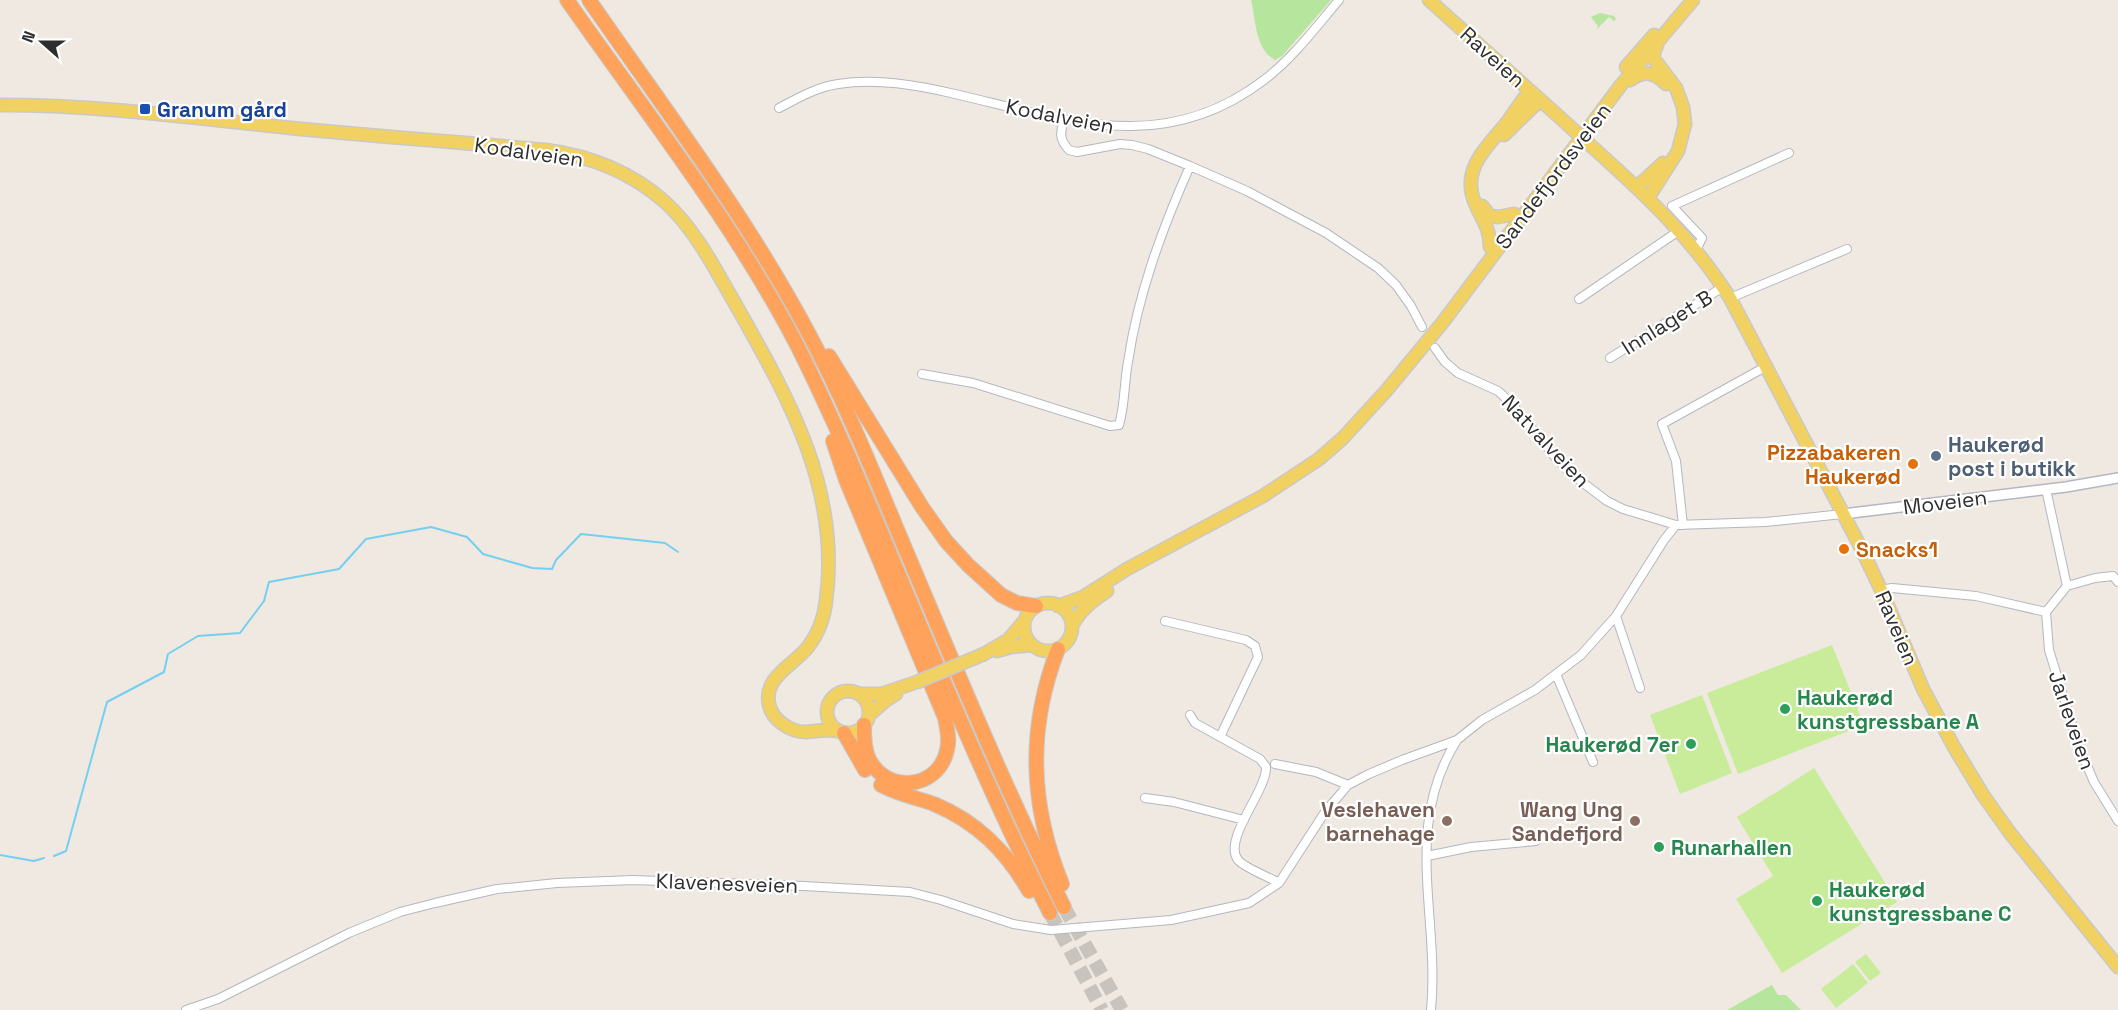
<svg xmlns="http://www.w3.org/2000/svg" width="2118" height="1010" viewBox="0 0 2118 1010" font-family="'Space Grotesk',sans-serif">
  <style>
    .green { fill: #b6e59e }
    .pitch { fill: #c9ec9a }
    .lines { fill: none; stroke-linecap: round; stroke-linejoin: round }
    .stream { stroke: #75cff0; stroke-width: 2 }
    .motorway-tunnel { stroke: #c8c4bd; stroke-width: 14; stroke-dasharray: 14 7; stroke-linecap: butt }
    .minor-casing { stroke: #b4b7c1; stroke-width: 10 }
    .tertiary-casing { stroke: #b4b7c1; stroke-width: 12 }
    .primary-casing { stroke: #c9c9c9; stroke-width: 15 }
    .motorway-casing { stroke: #c9c9c9; stroke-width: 16 }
    .minor { stroke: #fff; stroke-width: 8 }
    .tertiary { stroke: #fff; stroke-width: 9 }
    .primary { stroke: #f2d163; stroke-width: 12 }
    .motorway { stroke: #ffa35c; stroke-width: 14 }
    .primary-bridge-casing { stroke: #c9c9c9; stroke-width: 15; stroke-linecap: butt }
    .primary-bridge { stroke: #f2d163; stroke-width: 12 }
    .transit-dot { fill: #1a4fb4; stroke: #fff; stroke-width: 2 }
    .service-dot { fill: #5c6f8a; stroke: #fff; stroke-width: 2 }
    .food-dot { fill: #e8710a; stroke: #fff; stroke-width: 2 }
    .leisure-dot { fill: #2e9e5b; stroke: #fff; stroke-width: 2 }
    .education-dot { fill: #8d6e63; stroke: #fff; stroke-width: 2 }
    .labels { text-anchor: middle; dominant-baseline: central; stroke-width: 4.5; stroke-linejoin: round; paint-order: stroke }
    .street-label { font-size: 21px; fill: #2e2e2e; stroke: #fff }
    .transit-label { font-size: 21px; font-weight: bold; fill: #164399; stroke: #fff; text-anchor: start }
    .service-label { font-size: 21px; font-weight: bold; fill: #4e5e75; stroke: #fff; text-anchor: start }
    .food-label { font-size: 21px; font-weight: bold; fill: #c56008; stroke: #fff; text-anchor: end }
    .leisure-label { font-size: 21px; font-weight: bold; fill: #27864d; stroke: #fff; text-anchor: start }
    .education-label { font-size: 21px; font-weight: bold; fill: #785e54; stroke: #fff; text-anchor: end }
  </style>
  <rect width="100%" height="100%" fill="#efe9e1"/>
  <!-- green -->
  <path class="green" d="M1251,0H1331L1282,56L1275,60C1255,49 1256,21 1251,0Z
    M1600,13L1614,16L1616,19L1614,21L1609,17L1596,30L1598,26L1591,17Z
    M1772,985L1778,995H1786L1801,1010H1727Z"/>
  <!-- pitch -->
  <path class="pitch" d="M1832,645L1864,725L1738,774L1707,693Z
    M1702,695L1732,773L1680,794L1650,715Z
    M1814,768L1897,902L1782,973L1736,899L1773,876L1737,817Z
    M1866,954L1881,973L1870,981L1855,962Z
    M1853,964L1868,983L1836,1008L1821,989Z"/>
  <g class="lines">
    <!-- stream -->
    <path class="stream" d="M0,855L34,861L44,858
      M54,856L66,851L107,702L164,672L168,654L198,636L240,633L264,601L269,582L339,569L366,539L431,527L467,537L483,554L532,568L552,569L556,560L581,534L665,543L678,552"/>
    <!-- motorway-tunnel -->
    <path class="motorway-tunnel" d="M1064,907L1122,1010
      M1050,913L1102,1010"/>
    <!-- minor casing -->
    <g class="minor-casing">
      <path id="minor" d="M779,108C798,98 817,87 838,84C877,78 917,85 955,94C1067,120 1163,157 1264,80C1293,58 1316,27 1339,0
        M1064,120C1060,133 1059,139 1069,150L1077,152L1120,144L1132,145L1148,149L1190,166L1247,191L1326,233L1378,268L1396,285L1411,306L1422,327
        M1696,250L1702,238L1672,206L1789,153
        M1730,298L1847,249
        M1579,299L1680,230
        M1435,348L1445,362L1458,373L1498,391L1512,404L1555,457L1570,473L1607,501L1623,509L1676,525L1765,522L1843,514
        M1610,358L1723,287
        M922,374L973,383L1110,426L1119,425C1125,405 1124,383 1128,362C1138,294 1162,229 1190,166
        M2046,489L2067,586L2095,578L2113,576L2118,582
        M1683,525L1676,461L1662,424L1767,366
        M2067,586L2046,612L2049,650L2078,744L2094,782L2118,821
        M1881,590L1892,588L1976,596L2046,612
        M1616,616L1640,688
        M1165,621L1246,640L1255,646L1258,657L1220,737
        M1556,674L1593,762
        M1190,715L1195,723L1260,759L1266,767C1267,791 1222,839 1238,860C1243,867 1269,877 1279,883
        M1275,764L1316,772L1348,785
        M1145,798L1174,802L1244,820
        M1427,856L1471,847L1536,841
        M186,1010L218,999L349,933L400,912L435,903L497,889L557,883L633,880L804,886L910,892L941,900L1013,924L1051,930L1171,920L1249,903L1279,883L1325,812L1348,785L1369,774L1402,760L1457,740L1482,720L1535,690L1581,655L1616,616L1664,540L1676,525
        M1431,1010C1440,916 1402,827 1457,740"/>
    </g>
    <!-- tertiary casing -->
    <g class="tertiary-casing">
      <path id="tertiary" d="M1843,514L2066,487L2118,478"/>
    </g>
    <!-- primary casing -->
    <g class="primary-casing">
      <path id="primary" d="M1429,0L1556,114
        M1626,67L1654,35
        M1630,80C1645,70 1654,72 1666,84
        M0,105C95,105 188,117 282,127C370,136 458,142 546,150C591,156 631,172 665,202C696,230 716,271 737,307C789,399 841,490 826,601C824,618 818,634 808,647C794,665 763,677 769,704C772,720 790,732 806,732C817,731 827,729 838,731
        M1504,135L1540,100
        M1599,153C1649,198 1693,240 1730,298L1861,548L1883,594L1923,689L1954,747L1983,795L2010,833L2118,967
        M1637,187L1663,163
        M1648,198L1678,151L1685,124L1683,107L1676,88L1654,59V52L1657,45
        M1482,206L1490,216L1498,217L1514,214
        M1490,247C1490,223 1477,215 1472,194C1465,164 1491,143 1508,121C1515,111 1522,100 1530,91
        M1024 627a24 24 0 1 1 48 0a24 24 0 1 1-48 0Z
        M1058,606L1083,597L1127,569L1263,496L1319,459L1343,438L1386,391L1443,322L1621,85L1693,0
        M1072,626C1080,610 1092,601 1107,591
        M997,651L1011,647L1032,645
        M984,654L1008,640L1025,620
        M827 712a21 21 0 1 1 42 0a21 21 0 1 1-42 0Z
        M860,694H881L917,682
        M869,715L885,701L896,694"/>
    </g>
    <!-- motorway casing -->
    <g class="motorway-casing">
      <path id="motorway" d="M567,0C646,113 734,223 798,347C833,417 863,489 893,561C943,680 992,799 1050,913
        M589,0C665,110 747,217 810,336C844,400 871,467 899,534C952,659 1003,785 1064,907
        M829,356L922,507L946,541L968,565L1001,595L1017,603L1036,606
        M833,441L846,480L945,718C947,729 950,739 947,750C938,791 884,794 868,757C864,747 864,736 864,725
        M1058,649C1027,729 1030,805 1062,884
        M844,733L865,770
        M881,785C897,794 917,798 934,804C977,822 1006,851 1029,891"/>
    </g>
    <!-- minor -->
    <use href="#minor" class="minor"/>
    <!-- tertiary -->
    <use href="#tertiary" class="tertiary"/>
    <!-- primary -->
    <use href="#primary" class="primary"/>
    <!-- motorway -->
    <use href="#motorway" class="motorway"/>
    <!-- primary-bridge casing -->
    <g class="primary-bridge-casing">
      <path id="primary-bridge" d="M1556,114L1599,153
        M917,682L984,654"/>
    </g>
    <!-- primary-bridge -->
    <use href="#primary-bridge" class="primary-bridge"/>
  </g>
  <!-- markers -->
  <rect class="transit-dot" x="139" y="103" width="12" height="12" rx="3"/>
  <circle class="service-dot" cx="1936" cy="456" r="6"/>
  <g class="food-dot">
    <circle cx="1913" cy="464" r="6"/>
    <circle cx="1844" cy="549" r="6"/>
  </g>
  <g class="leisure-dot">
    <circle cx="1785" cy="709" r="6"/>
    <circle cx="1691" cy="744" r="6"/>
    <circle cx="1659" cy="847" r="6"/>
    <circle cx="1817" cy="901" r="6"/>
  </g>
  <g class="education-dot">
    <circle cx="1447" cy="821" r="6"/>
    <circle cx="1635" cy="821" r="6"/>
  </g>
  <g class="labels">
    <!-- street labels -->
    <g class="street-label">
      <text transform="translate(1493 57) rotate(42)">Raveien</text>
      <text transform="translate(1060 116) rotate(11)">Kodalveien</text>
      <text transform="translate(529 152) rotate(8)">Kodalveien</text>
      <text transform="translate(1553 176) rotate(-53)">Sandefjordsveien</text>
      <text transform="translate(1667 322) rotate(-32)">Innlaget B</text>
      <text transform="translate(1546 441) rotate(47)">Natvalveien</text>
      <text transform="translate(1945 502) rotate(-7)">Moveien</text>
      <text transform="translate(1897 628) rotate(67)">Raveien</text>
      <text transform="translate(2072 720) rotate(71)">Jarleveien</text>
      <text transform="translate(727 883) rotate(2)">Klavenesveien</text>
    </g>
    <!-- transit labels -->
    <g class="transit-label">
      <text x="157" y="109">Granum gård</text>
    </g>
    <!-- service labels -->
    <g class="service-label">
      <text x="1948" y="444">Haukerød<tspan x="1948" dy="24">post i butikk</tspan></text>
    </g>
    <!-- food labels -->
    <g class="food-label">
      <text x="1901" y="452">Pizzabakeren<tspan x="1901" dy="24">Haukerød</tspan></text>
      <text x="1856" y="549" text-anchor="start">Snacks1</text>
    </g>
    <!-- leisure labels -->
    <g class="leisure-label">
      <text x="1797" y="697">Haukerød<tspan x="1797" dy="24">kunstgressbane A</tspan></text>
      <text x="1679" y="744" text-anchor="end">Haukerød 7er</text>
      <text x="1671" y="847">Runarhallen</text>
      <text x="1829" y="889">Haukerød<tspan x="1829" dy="24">kunstgressbane C</tspan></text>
    </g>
    <!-- education labels -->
    <g class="education-label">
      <text x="1435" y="809">Veslehaven<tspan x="1435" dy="24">barnehage</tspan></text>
      <text x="1623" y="809">Wang Ung<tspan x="1623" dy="24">Sandefjord</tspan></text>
    </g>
  </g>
  <!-- north arrow -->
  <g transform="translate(42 42) rotate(291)" stroke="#ffffff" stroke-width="4.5" paint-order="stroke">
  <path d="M0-4.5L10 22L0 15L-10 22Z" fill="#2e2e2e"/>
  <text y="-9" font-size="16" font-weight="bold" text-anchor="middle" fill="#2e2e2e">N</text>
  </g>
</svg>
